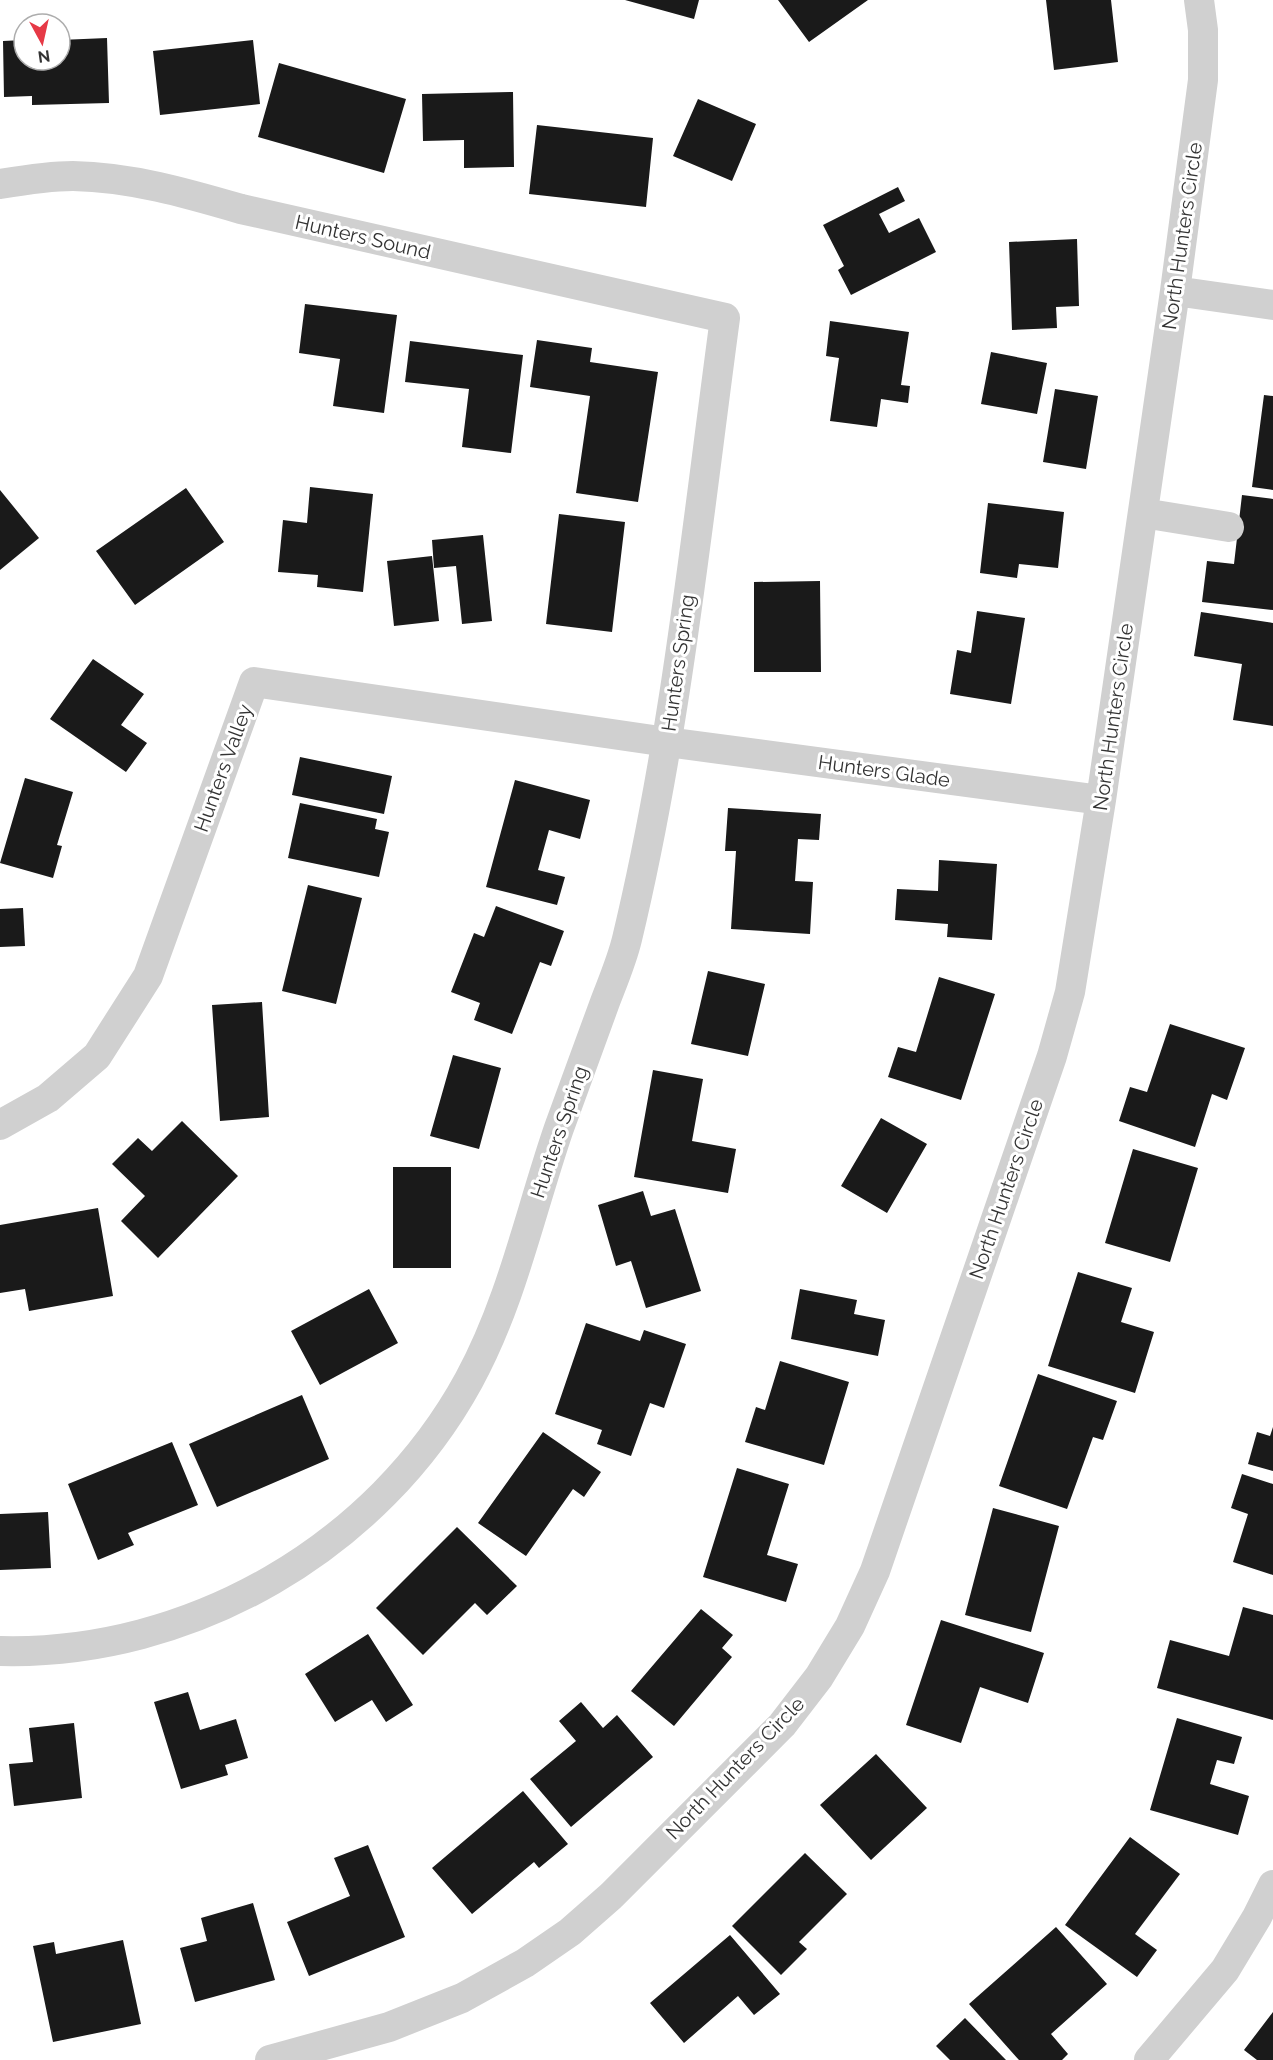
<svg xmlns="http://www.w3.org/2000/svg" width="1273" height="2060" viewBox="0 0 1273 2060" font-family="Raleway,sans-serif">
  <style>
    .building { fill: #1a1a1a }
    .lines { fill: none; stroke-linecap: round; stroke-linejoin: round }
    .street { stroke: #d0d0d0; stroke-width: 30 }
    .labels { text-anchor: middle; dominant-baseline: central; stroke-width: 6; stroke-linejoin: round; paint-order: stroke }
    .street-label { font-size: 20px; fill: #333; stroke: #fff }
  </style>
  <rect width="100%" height="100%" fill="#fff"/>
  <!-- building -->
  <path class="building" d="M625,0H699L694,19Z
    M778,0H868L809,42Z
    M1046,0H1111L1118,62L1054,70Z
    M107,38L109,103L32,105V96L4,97L3,41L24,40V60H60V40Z
    M253,40L260,104L160,115L153,51Z
    M279,63L406,99L384,173L258,137Z
    M513,92L514,167L464,168V140L423,141L422,94Z
    M698,99L756,124L732,181L673,156Z
    M537,125L653,138L646,207L529,194Z
    M898,187L905,201L879,214L889,233L919,218L936,252L851,295L838,270L844,266L823,225Z
    M1077,239L1079,306L1056,307L1057,328L1012,330L1009,242Z
    M305,304L397,315L384,413L333,406L340,359L299,353Z
    M830,321L909,332L901,385L910,386L908,403L881,399L877,427L830,421L839,358L826,356Z
    M537,340L592,348L590,362L658,372L638,502L576,493L590,396L530,387Z
    M410,341L523,355L511,453L462,447L469,389L405,382Z
    M991,352L1047,363L1037,414L981,404Z
    M1055,389L1098,396L1086,469L1043,462Z
    M1264,395L1273,396V490L1252,487Z
    M310,487L373,494L363,592L317,587L318,575L278,572L283,520L307,523Z
    M186,488L224,542L135,605L96,551Z
    M0,490L39,538L0,570Z
    M1242,495L1273,499V610L1202,602L1207,561L1234,564Z
    M988,503L1064,512L1058,568L1019,564L1017,578L980,573Z
    M559,514L625,522L612,632L546,624Z
    M483,535L492,621L462,624L456,566L434,568L432,540Z
    M432,556L439,621L394,626L387,561Z
    M820,581L821,672H754V582Z
    M977,611L1025,618L1011,704L950,694L957,650L971,653Z
    M1201,612L1273,623V726L1233,720L1242,664L1194,656Z
    M93,659L144,694L121,725L147,743L126,772L50,719Z
    M300,757L392,776L384,814L292,795Z
    M25,778L73,792L57,845L62,846L53,878L0,863Z
    M515,780L590,800L580,839L549,830L538,870L565,877L557,905L486,887Z
    M300,803L377,819L375,829L389,832L379,877L288,858Z
    M728,808L821,814L819,840L798,839L795,881L813,882L810,934L731,929L736,851H725Z
    M939,860L997,864L992,940L947,937L948,924L895,920L897,889L938,891Z
    M308,885L362,898L336,1004L282,991Z
    M496,906L564,931L551,966L540,962L512,1034L474,1020L480,1003L451,992L474,933L484,937Z
    M23,908L25,946L0,947V909Z
    M708,971L765,984L748,1056L691,1044Z
    M939,977L995,994L961,1100L888,1077L898,1047L916,1052Z
    M262,1002L269,1117L220,1121L212,1005Z
    M1170,1024L1245,1048L1227,1100L1212,1094L1195,1147L1119,1121L1130,1087L1147,1092Z
    M453,1055L501,1068L479,1149L430,1136Z
    M653,1070L703,1079L692,1141L736,1149L728,1193L634,1177Z
    M881,1118L927,1144L887,1213L841,1186Z
    M182,1121L238,1176L158,1258L121,1221L145,1196L112,1164L138,1138L152,1151Z
    M1133,1149L1198,1168L1170,1262L1105,1243Z
    M393,1167H451V1268H393Z
    M643,1191L651,1216L675,1209L701,1291L646,1308L631,1261L616,1266L598,1205Z
    M98,1208L113,1296L29,1311L25,1289L0,1293V1225Z
    M1078,1272L1132,1288L1121,1322L1154,1332L1135,1393L1048,1366Z
    M369,1289L398,1343L320,1385L291,1331Z
    M800,1289L857,1300L854,1314L885,1320L878,1356L791,1339Z
    M586,1323L640,1341L644,1330L686,1344L664,1408L650,1403L631,1456L597,1444L602,1430L555,1414Z
    M780,1361L849,1382L824,1465L745,1442L756,1407L765,1410Z
    M1038,1374L1117,1401L1103,1440L1093,1437L1067,1509L999,1486Z
    M302,1395L329,1459L217,1507L189,1444Z
    M1273,1427V1471L1248,1464L1257,1432L1270,1436Z
    M543,1432L601,1472L584,1497L573,1489L526,1556L478,1523Z
    M172,1442L198,1505L128,1533L134,1545L98,1560L68,1484Z
    M737,1468L789,1484L767,1555L798,1564L786,1602L703,1577Z
    M1242,1474L1273,1484V1575L1233,1562L1248,1514L1231,1508Z
    M993,1508L1059,1526L1031,1632L965,1615Z
    M48,1512L51,1568L0,1570V1514Z
    M457,1527L517,1586L487,1615L475,1603L423,1655L376,1608Z
    M1243,1607L1273,1615V1720L1157,1688L1170,1640L1229,1656Z
    M701,1609L733,1635L722,1648L732,1657L674,1726L631,1691Z
    M941,1620L1044,1653L1028,1703L980,1687L961,1743L906,1725Z
    M368,1634L413,1705L386,1722L372,1700L335,1722L305,1674Z
    M188,1692L200,1730L236,1719L248,1758L225,1765L228,1775L181,1789L154,1702Z
    M581,1702L603,1728L617,1715L653,1757L571,1827L530,1779L576,1741L559,1721Z
    M1177,1718L1242,1737L1234,1764L1217,1760L1210,1784L1249,1796L1238,1835L1150,1810Z
    M74,1723L82,1798L14,1806L9,1764L33,1762L29,1728Z
    M876,1754L927,1808L871,1860L820,1805Z
    M523,1791L568,1844L539,1868L534,1862L472,1914L432,1868Z
    M1130,1837L1180,1874L1135,1934L1157,1950L1137,1977L1065,1925Z
    M368,1845L405,1937L309,1976L287,1922L350,1896L334,1858Z
    M805,1853L847,1894L799,1942L807,1949L781,1975L732,1926Z
    M253,1903L275,1980L195,2002L180,1948L207,1941L201,1918Z
    M1056,1927L1107,1984L1051,2034L1068,2054L1062,2060H1019L969,2004Z
    M730,1935L780,1994L754,2015L738,1996L684,2043L650,2003Z
    M123,1940L141,2024L53,2042L33,1946L54,1942L56,1954Z
    M1273,2012V2060H1257L1244,2050Z
    M965,2018L1006,2060H950L936,2046Z"/>
  <g class="lines">
    <!-- street -->
    <path class="street" d="M0,184C24,180 49,176 73,176C131,177 186,193 241,209L725,318C697,525 676,735 627,939C622,960 613,981 605,1002C590,1044 574,1086 559,1128C530,1212 512,1301 469,1380C378,1547 191,1656 0,1651
      M1175,291L1273,305
      M1143,513L1229,527
      M0,1125L48,1098L97,1056L148,976L254,682L667,742L1101,800
      M270,2060L389,2027L462,1998L525,1963L570,1932L611,1896L782,1725L819,1677L850,1626L875,1571L1052,1056L1070,992L1101,800L1175,291L1203,80V30L1199,0
      M1149,2060L1225,1970L1257,1917L1273,1885"/>
  </g>
  <g class="labels">
    <!-- street labels -->
    <g class="street-label">
      <text transform="translate(1182 236) rotate(-82)">North Hunters Circle</text>
      <text transform="translate(363 237) rotate(13)">Hunters Sound</text>
      <text transform="translate(678 663) rotate(-82)">Hunters Spring</text>
      <text transform="translate(1113 717) rotate(-82)">North Hunters Circle</text>
      <text transform="translate(223 768) rotate(-70)">Hunters Valley</text>
      <text transform="translate(884 771) rotate(8)">Hunters Glade</text>
      <text transform="translate(559 1132) rotate(-71)">Hunters Spring</text>
      <text transform="translate(1006 1189) rotate(-71)">North Hunters Circle</text>
      <text transform="translate(735 1768) rotate(-46)">North Hunters Circle</text>
    </g>
  </g>
  <!-- north arrow -->
  <g transform="translate(42 42) rotate(172)"><circle r="28" fill="#ffffff" stroke="#adadad" stroke-width="1.5"/>
  <path d="M0-4.5L10 22L0 15L-10 22Z" fill="#e63946"/>
  <text y="-9" font-size="16" font-weight="bold" text-anchor="middle" fill="#333333">N</text>
  </g>
</svg>
